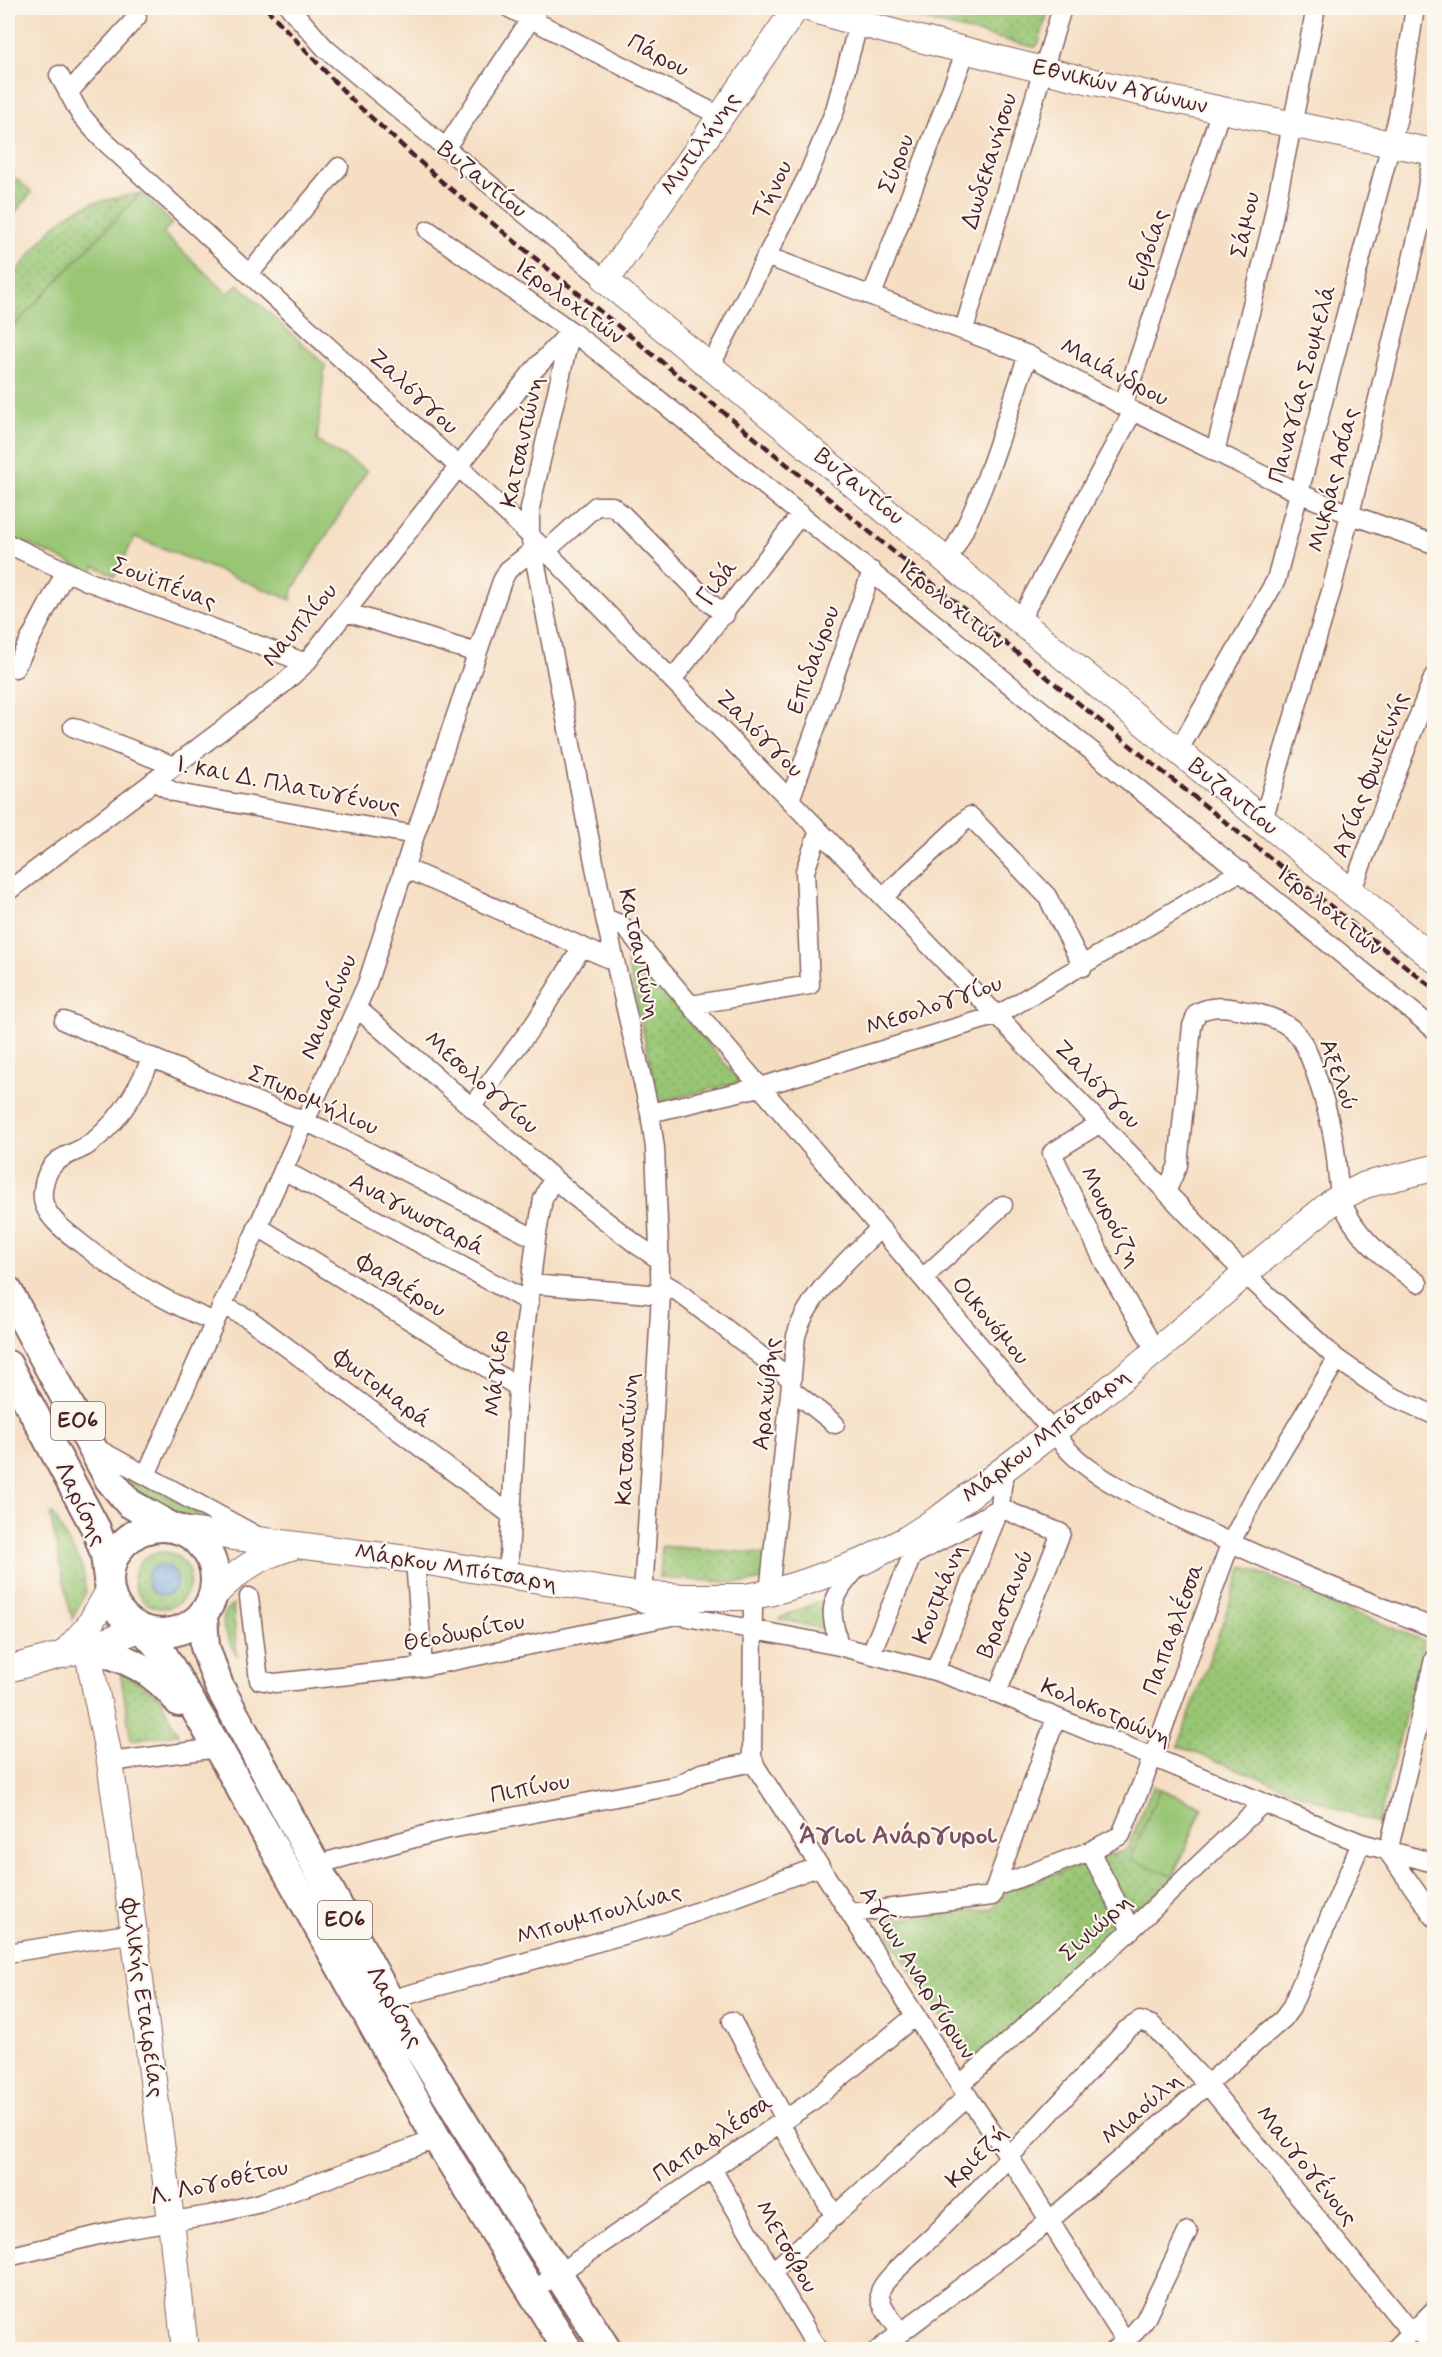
<svg xmlns="http://www.w3.org/2000/svg" width="1442" height="2357" viewBox="0 0 1442 2357" font-family="Mynerve,sans-serif">
  <style>
    .grass { fill: url(#grass-dots); stroke: #727250; stroke-width: 1.5 }
    .pitch { fill: #99c674; stroke: #727250; stroke-width: 1.5 }
    .water { fill: url(#water-waves); stroke: #5d6083; stroke-width: 1.5 }
    .lines { fill: none; stroke-linecap: round; stroke-linejoin: round }
    .street-casing { stroke: #866260; stroke-width: 21 }
    .secondary-casing { stroke: #866260; stroke-width: 28 }
    .primary-casing { stroke: #866260; stroke-width: 32 }
    .street { stroke: #fff; stroke-width: 18 }
    .secondary { stroke: #fff; stroke-width: 26 }
    .primary { stroke: #fff; stroke-width: 28 }
    .rail { stroke: #4a1f2b; stroke-width: 4.5; stroke-dasharray: 9 4.5; stroke-linecap: butt }
    .labels { text-anchor: middle; dominant-baseline: central; stroke-width: 4.5; stroke-linejoin: round; paint-order: stroke }
    .shield { fill: #fbf7ec; stroke: #7f6065; stroke-width: 1.5 }
    .shield-label { font-size: 22px; font-weight: bold; fill: #4a1f2b }
    .street-label { font-size: 24px; fill: #4a1f2b; stroke: #fbf7ec }
    .neighbourhood-label { font-size: 26px; font-weight: bold; fill: #7c4d63; stroke: #fbf7ec }
  </style>
  <defs>
    <pattern id="grass-dots" width="8" height="8" patternUnits="userSpaceOnUse" patternTransform="scale(1.5)"><rect width="8" height="8" fill="#99c674"/><path d="M2 2h.1M6 6h.1" fill="none" stroke="#7fa05f" stroke-width="1.8" stroke-linecap="round"/></pattern>
    <pattern id="water-waves" width="16" height="10" patternUnits="userSpaceOnUse" patternTransform="scale(1.5)"><rect width="16" height="10" fill="#70a1db"/><path d="M0 5q4-4 8 0t8 0" fill="none" stroke="#5e83b2"/></pattern>
  </defs>
  <rect width="100%" height="100%" fill="#fbf7ec"/>
  <filter id="ink" filterUnits="userSpaceOnUse"><feTurbulence type="fractalNoise" baseFrequency=".0167" numOctaves="2"/><feDisplacementMap in="SourceGraphic" scale="12" xChannelSelector="R" yChannelSelector="G"/><feConvolveMatrix kernelMatrix="1 2 1 2 8 2 1 2 1" color-interpolation-filters="sRGB"/></filter>
  <filter id="wash" filterUnits="userSpaceOnUse"><feTurbulence type="fractalNoise" baseFrequency=".008" numOctaves="4" result="noise"/><feDisplacementMap in="SourceGraphic" scale="24" xChannelSelector="R" yChannelSelector="G"/><feGaussianBlur stdDeviation="1.35" result="paint"/><feColorMatrix in="noise" values="0 0 0 0 0 0 0 0 0 0 0 0 0 0 0 0 0 1.4 0 .05"/><feComposite in="paint" operator="in"/></filter>
  <g filter="url(#wash)">
    <rect width="100%" height="100%" fill="#f5dec3"/>
    <!-- grass -->
    <path class="grass" d="M887,8H1049L1039,42L1036,47H1033L909,16Z
      M8,172L32,192L8,221Z
      M141,193L8,332V282L54,226L72,212L93,203Z
      M638,958L740,1082L659,1102L627,961Z
      M118,1469L224,1527L176,1515L137,1493Z
      M52,1513L82,1566L86,1592L72,1619L50,1516Z
      M662,1546L766,1554L763,1580L744,1583L660,1578Z
      M134 1580a28 28 0 1 1 56 0a28 28 0 1 1-56 0Z
      M1243,1566L1424,1641L1378,1824L1178,1746Z
      M822,1600L823,1629L780,1619L782,1617Z
      M233,1604L237,1657L223,1627L224,1612Z
      M120,1671L159,1696L178,1734L131,1740Z
      M1153,1786L1203,1807L1173,1878L971,2064L889,1936V1920L992,1909L1008,1890L1127,1849Z"/>
    <!-- pitch -->
    <path class="pitch" d="M141,193L172,223L163,233L228,294L238,284L325,365L317,441L367,471L293,589L291,600L135,537L115,576L95,566L92,573L8,535V332Z
      M1160,1789L1202,1807L1173,1876L1130,1859Z"/>
    <!-- water -->
    <path class="water" d="M147 1580a15 15 0 1 1 30 0a15 15 0 1 1-30 0Z"/>
  </g>
  <g filter="url(#ink)">
    <g class="lines">
      <!-- street casing -->
      <g class="street-casing">
        <path id="street" d="M290,8L325,48L606,281
          M509,8L720,116
          M59,75L80,114L101,138L458,466L546,551L790,800L1245,1274L1337,1359L1389,1395L1434,1415
          M68,93L137,17
          M445,149L538,8
          M428,230L571,331L626,373L1434,1029
          M766,256L1028,355L1133,411L1299,493L1349,514L1434,544
          M249,274L339,167
          M872,295L966,51
          M964,329L1062,8
          M571,331L530,508V535L605,918L650,1113L655,1148L661,1295L643,1595
          M710,367L809,173L835,110L858,25
          M1123,406L1221,110
          M1215,452L1270,233L1316,8
          M8,544L87,581L306,663
          M546,551L596,506H612L623,515L710,603L725,615
          M948,560C985,497 1004,424 1028,355
          M346,612L477,653
          M1020,620L1133,411
          M15,668L66,571
          M672,680L801,514
          M73,727L174,766
          M1178,751L1276,580L1398,117L1415,8
          M153,781L174,792L188,795L415,835
          M790,800L872,571
          M1263,820L1332,588L1422,218L1434,146
          M405,868L614,961
          M8,891L283,684L306,663L533,371L571,331
          M1351,892L1434,676
          M883,897L970,816L1047,896L1083,967
          M605,918L620,924L628,931L1069,1451C1095,1478 1132,1494 1165,1511C1253,1556 1344,1592 1434,1628
          M691,1005L810,985L805,871L819,830
          M357,1008L575,1197L637,1245L660,1260
          M64,1021L334,1134L536,1239
          M152,1057C138,1090 118,1124 88,1145C76,1153 58,1156 50,1169C44,1178 41,1194 44,1204C50,1220 65,1231 78,1241C119,1275 165,1302 215,1322
          M472,1106L535,1023L582,947
          M650,1113L760,1087L998,1015L1241,871
          M1100,1123L1052,1153L1105,1264L1156,1351
          M283,1170L529,1302
          M1166,1192L1178,1165L1192,1026L1197,1013C1214,1003 1233,1008 1251,1012C1266,1015 1285,1021 1296,1033C1312,1049 1332,1125 1335,1150C1338,1170 1337,1194 1347,1213C1362,1242 1392,1265 1418,1283
          M257,1226L518,1387
          M923,1278L1003,1205
          M660,1281L677,1291L792,1380
          M531,1284L661,1295
          M222,1305L249,1319L511,1515
          M792,1390L835,1424
          M94,1447L257,1536
          M146,1475L367,984L415,835L502,581L508,570L532,551
          M415,1560L423,1667
          M508,1576L518,1387L536,1239L543,1199L553,1178
          M769,1593L796,1336C808,1293 849,1260 879,1229
          M753,1596L752,1756L756,1767L960,2085L1010,2158L1131,2350
          M249,1597L259,1680L275,1683L423,1667L677,1615
          M635,1600L677,1615L839,1646L935,1671L997,1693L1361,1843L1434,1863
          M839,1646C837,1636 834,1627 833,1618C830,1596 848,1579 861,1564
          M871,1653L912,1556L1000,1508L1061,1533L997,1693
          M1434,1659L1388,1852L1434,1917
          M935,1671L1000,1508L1002,1486L1007,1467
          M110,1762L218,1748
          M1090,1851L1131,1930
          M315,1865L440,1831L678,1785L701,1773L753,1762
          M995,1887L1090,1851L1121,1835L1152,1759L1230,1544L1255,1496L1337,1359
          M851,1913L992,1896L1056,1718
          M8,1953L134,1933
          M389,2000L666,1923L820,1866
          M732,2021L785,2119
          M960,2085L1131,1930L1263,1803
          M780,2123L835,2217
          M712,2169L818,2350
          M8,2257L123,2229L210,2215L260,2203L437,2139
          M773,2271L968,2096
          M531,2292L811,2102L915,2016
          M900,2332C894,2321 878,2305 880,2292C882,2279 925,2245 936,2233C1001,2167 1064,2099 1126,2030L1140,2021L1152,2025L1207,2084L1404,2324L1434,2342
          M878,2350L1049,2221L1283,2019L1291,2008L1361,1843
          M1114,2350L1135,2332L1145,2320L1188,2231
          M1394,2350L1434,2310"/>
      </g>
      <!-- secondary casing -->
      <g class="secondary-casing">
        <path id="secondary" d="M796,8L606,281L1178,751L1434,959
          M809,8C865,27 922,39 980,54C1130,93 1282,123 1434,152
          M180,1530L415,1560L628,1594L686,1597H744L769,1593L806,1582L864,1561L905,1540L941,1517L1099,1397L1173,1337L1245,1274L1332,1202L1365,1185L1434,1168
          M213,1596C238,1571 257,1557 291,1547
          M87,1648L110,1762L134,1933L171,2220L185,2350
          M63,1655L88,1627L109,1591
          M8,1669L87,1648L140,1629"/>
      </g>
      <!-- primary casing -->
      <g class="primary-casing">
        <path id="primary" d="M8,1291L109,1479L129,1503L173,1528
          M8,1365L96,1529L105,1554L108,1579
          M109 1580a53 53 0 1 1 106 0a53 53 0 1 1-106 0Z
          M203,1615L205,1647L219,1686L389,2000L518,2212L607,2350
          M145,1631L158,1646L218,1748L437,2139L568,2350
          M87,1648C125,1656 155,1671 179,1702"/>
      </g>
      <!-- street -->
      <use href="#street" class="street"/>
      <!-- secondary -->
      <use href="#secondary" class="secondary"/>
      <!-- primary -->
      <use href="#primary" class="primary"/>
      <!-- rail -->
      <path class="rail" d="M266,8L352,100L441,181L1148,760L1434,989"/>
    </g>
  </g>
  <g class="labels">
    <!-- shield labels -->
    <g class="shield">
      <rect x="51" y="1402" width="54" height="38" rx="4.5"/>
      <rect x="318" y="1901" width="54" height="38" rx="4.5"/>
    </g>
    <g class="shield-label">
      <text x="78" y="1421">ΕΟ6</text>
      <text x="345" y="1920">ΕΟ6</text>
    </g>
    <!-- street labels -->
    <g class="street-label">
      <text transform="translate(658 56) rotate(28)">Πάρου</text>
      <text transform="translate(1120 87) rotate(13)">Εθνικών Αγώνων</text>
      <text transform="translate(701 144) rotate(-55)">Μυτιλήνης</text>
      <text transform="translate(990 161) rotate(-73)">Δωδεκανήσου</text>
      <text transform="translate(897 164) rotate(-69)">Σύρου</text>
      <text transform="translate(482 180) rotate(39)">Βυζαντίου</text>
      <text transform="translate(773 190) rotate(-64)">Τήνου</text>
      <text transform="translate(1246 225) rotate(-78)">Σάμου</text>
      <text transform="translate(1149 250) rotate(-72)">Ευβοίας</text>
      <text transform="translate(569 302) rotate(36)">Ιερολοχιτών</text>
      <text transform="translate(1114 373) rotate(28)">Μαιάνδρου</text>
      <text transform="translate(1303 384) rotate(-75)">Παναγίας Σουμελά</text>
      <text transform="translate(413 392) rotate(43)">Ζαλόγγου</text>
      <text transform="translate(523 442) rotate(-78)">Κατσαντώνη</text>
      <text transform="translate(1334 480) rotate(-76)">Μικράς Ασίας</text>
      <text transform="translate(859 487) rotate(39)">Βυζαντίου</text>
      <text transform="translate(718 583) rotate(-53)">Γιδά</text>
      <text transform="translate(164 584) rotate(21)">Σουϊπένας</text>
      <text transform="translate(951 605) rotate(39)">Ιερολοχιτών</text>
      <text transform="translate(300 625) rotate(-49)">Ναυπλίου</text>
      <text transform="translate(814 660) rotate(-70)">Επιδαύρου</text>
      <text transform="translate(759 734) rotate(45)">Ζαλόγγου</text>
      <text transform="translate(1371 775) rotate(-69)">Αγίας Φωτεινής</text>
      <text transform="translate(288 786) rotate(11)">Ι. και Δ. Πλατυγένους</text>
      <text transform="translate(1233 797) rotate(39)">Βυζαντίου</text>
      <text transform="translate(1329 911) rotate(39)">Ιερολοχιτών</text>
      <text transform="translate(639 954) rotate(78)">Κατσαντώνη</text>
      <text transform="translate(934 1006) rotate(-19)">Μεσολογγίου</text>
      <text transform="translate(329 1007) rotate(-67)">Ναυαρίνου</text>
      <text transform="translate(1338 1075) rotate(71)">Αξελού</text>
      <text transform="translate(481 1083) rotate(41)">Μεσολογγίου</text>
      <text transform="translate(1097 1085) rotate(46)">Ζαλόγγου</text>
      <text transform="translate(313 1101) rotate(24)">Σπυρομήλιου</text>
      <text transform="translate(417 1215) rotate(28)">Αναγνωσταρά</text>
      <text transform="translate(1110 1217) rotate(63)">Μουρούζη</text>
      <text transform="translate(401 1286) rotate(32)">Φαβιέρου</text>
      <text transform="translate(990 1321) rotate(50)">Οικονόμου</text>
      <text transform="translate(497 1373) rotate(-85)">Μάγιερ</text>
      <text transform="translate(382 1389) rotate(37)">Φωτομαρά</text>
      <text transform="translate(767 1394) rotate(-84)">Αραχώβης</text>
      <text transform="translate(1046 1436) rotate(-38)">Μάρκου Μπότσαρη</text>
      <text transform="translate(628 1439) rotate(-87)">Κατσαντώνη</text>
      <text transform="translate(80 1504) rotate(64)">Λαρίσης</text>
      <text transform="translate(456 1568) rotate(9)">Μάρκου Μπότσαρη</text>
      <text transform="translate(940 1594) rotate(-68)">Κουτμάνη</text>
      <text transform="translate(1006 1604) rotate(-68)">Βραστανού</text>
      <text transform="translate(1174 1629) rotate(-70)">Παπαφλέσσα</text>
      <text transform="translate(464 1633) rotate(-11)">Θεοδωρίτου</text>
      <text transform="translate(1106 1713) rotate(23)">Κολοκοτρώνη</text>
      <text transform="translate(530 1789) rotate(-11)">Πιπίνου</text>
      <text transform="translate(599 1915) rotate(-16)">Μπουμπουλίνας</text>
      <text transform="translate(1096 1928) rotate(-43)">Σινιώρη</text>
      <text transform="translate(917 1973) rotate(58)">Αγίων Αναργύρων</text>
      <text transform="translate(142 1998) rotate(82)">Φιλικής Εταιρείας</text>
      <text transform="translate(394 2007) rotate(60)">Λαρίσης</text>
      <text transform="translate(1142 2109) rotate(-41)">Μιαούλη</text>
      <text transform="translate(713 2139) rotate(-34)">Παπαφλέσσα</text>
      <text transform="translate(977 2157) rotate(-46)">Κριεζή</text>
      <text transform="translate(1306 2166) rotate(51)">Μαυγογένους</text>
      <text transform="translate(219 2183) rotate(-13)">Λ. Λογοθέτου</text>
      <text transform="translate(786 2247) rotate(60)">Μετσόβου</text>
    </g>
    <!-- neighbourhood labels -->
    <g class="neighbourhood-label">
      <text x="898" y="1836">Άγιοι Ανάργυροι</text>
    </g>
  </g>
  <!-- margin -->
  <rect width="1442" height="2357" fill="none" stroke="#fbf7ec" stroke-width="30"/>
</svg>
